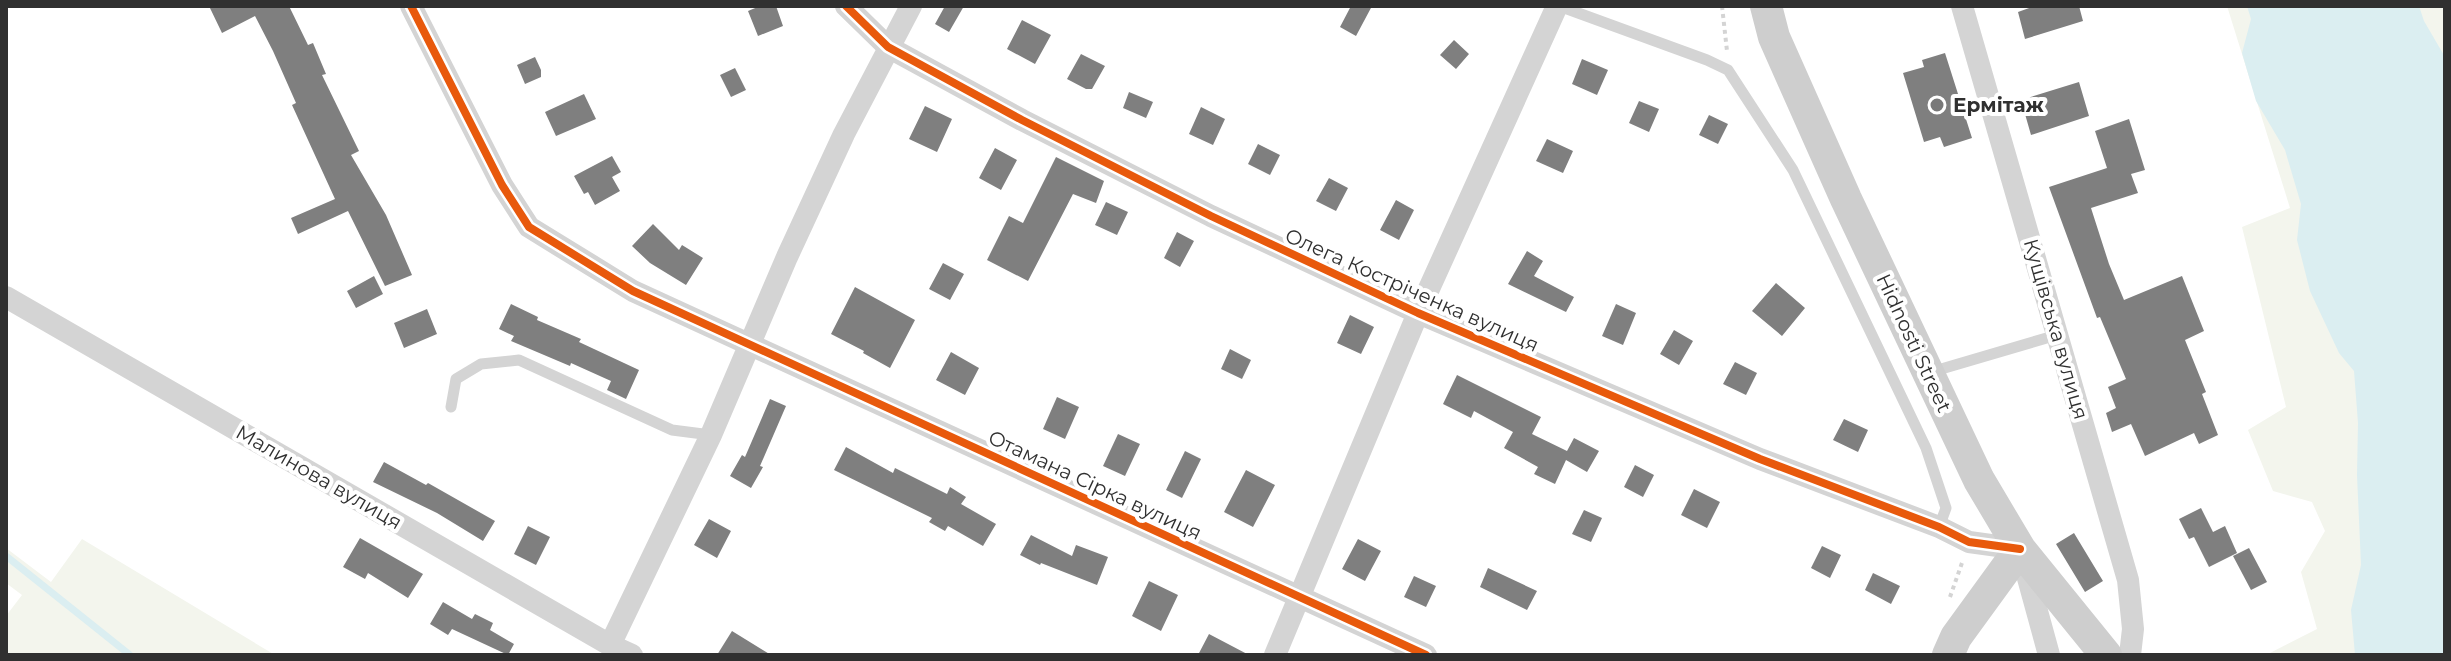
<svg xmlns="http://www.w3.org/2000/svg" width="2451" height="661" viewBox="0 0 2451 661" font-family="Montserrat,sans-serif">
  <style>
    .green { fill: #f3f5ed }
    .water { fill: #dbeef1 }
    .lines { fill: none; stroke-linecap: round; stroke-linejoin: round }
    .stream { stroke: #dbeef1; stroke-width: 7 }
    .building { fill: #7f7f7f }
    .path { stroke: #d4d4d4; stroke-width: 4; stroke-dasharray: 4 4; stroke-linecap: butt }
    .lane { stroke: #d4d4d4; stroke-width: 11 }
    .street { stroke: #d4d4d4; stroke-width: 22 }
    .secondary { stroke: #cecece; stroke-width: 32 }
    .cycleway-casing { stroke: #fff; stroke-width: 13 }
    .cycleway { stroke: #e8590c; stroke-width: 8 }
    .poi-dot { fill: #787878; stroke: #fff; stroke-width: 3 }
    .labels { text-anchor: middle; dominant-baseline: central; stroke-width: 8; stroke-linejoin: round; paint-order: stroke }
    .poi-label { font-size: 20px; font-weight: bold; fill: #303030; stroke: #fff; text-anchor: start }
    .street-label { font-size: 20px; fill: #303030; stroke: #fff }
  </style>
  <rect width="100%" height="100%" fill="#fff"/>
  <!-- green -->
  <path class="green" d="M2227,6H2445V655H2266L2317,629L2301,572L2325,531L2312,502L2273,491L2248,430L2286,407L2242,227L2290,208Z
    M82,539L275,655H6V616L22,595L6,583V548L51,582Z"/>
  <!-- water -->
  <path class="water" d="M2247,6H2419L2424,21L2445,57V655H2355L2351,610L2361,565L2357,475L2358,423L2354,371L2339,353L2310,291L2297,240L2301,204L2285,150L2256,101L2242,53L2251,19Z"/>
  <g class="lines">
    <!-- stream -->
    <path class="stream" d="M6,556L130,655"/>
  </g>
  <!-- building -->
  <path class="building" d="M209,6H289L308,45L313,43L326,74L322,75L359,151L351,155L386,215L412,275L385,286L348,211L298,234L291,218L335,199L292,105L296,103L273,51L255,16L222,33Z
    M760,6H776L783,26L758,36L748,11Z
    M945,6H964L949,32L935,24Z
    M1351,6H1372L1356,36L1340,27Z
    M2035,6H2079L2083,21L2025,39L2018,12Z
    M1022,20L1051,35L1035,64L1007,49Z
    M1454,40L1469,54L1456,69L1440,55Z
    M1945,53L1972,138L1944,147L1940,137L1924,142L1903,73L1924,67L1922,60Z
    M1081,54L1105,66L1092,89H1086L1067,79Z
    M535,57L541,70V77L525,84L517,65Z
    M1582,59L1608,70L1597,95L1572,84Z
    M735,68L746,90L731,97L720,75Z
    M2079,82L2089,116L2031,135L2021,100Z
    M1129,92L1153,102L1146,118L1123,108Z
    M584,94L596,119L556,136L545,112Z
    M1639,101L1659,109L1649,132L1629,123Z
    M925,106L952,119L937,152L909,139Z
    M1201,107L1225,119L1213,145L1189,134Z
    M1709,115L1728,124L1718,144L1699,135Z
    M2129,119L2145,170L2131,174L2138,193L2091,208L2109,264L2124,300L2182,276L2204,331L2185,340L2206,392L2202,394L2218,435L2199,444L2194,433L2145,456L2131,424L2112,432L2106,413L2116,408L2108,387L2126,379L2100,317L2097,318L2049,187L2107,168L2095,131Z
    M1547,139L1573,151L1563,173L1536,161Z
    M1258,144L1280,155L1270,175L1248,164Z
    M995,148L1017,160L1001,190L979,178Z
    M612,156L621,172L612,177L620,191L595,205L588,192L584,194L574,176Z
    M1056,157L1104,181L1096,203L1073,194L1028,281L987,260L1009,216L1023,223Z
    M1329,178L1348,188L1336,211L1316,201Z
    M1396,200L1414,210L1399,240L1380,230Z
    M1106,202L1128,212L1117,235L1095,225Z
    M653,224L679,250L682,245L703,258L686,285L650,263L632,246Z
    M1177,232L1194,241L1180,267L1164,258Z
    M1527,251L1543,261L1534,276L1574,297L1566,312L1508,284Z
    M943,263L964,274L950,300L929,289Z
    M374,276L383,294L356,308L347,291Z
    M1776,283L1805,308L1782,336L1752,311Z
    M855,287L915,320L890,368L863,353L864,351L831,334Z
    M511,304L538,317L537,320L581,339L579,342L639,370L626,399L607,390L611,381L571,363L570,366L511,341L514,336L499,329Z
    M1616,304L1636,313L1623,345L1602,336Z
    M427,309L437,334L404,348L394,323Z
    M1350,315L1374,327L1361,354L1337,343Z
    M1674,330L1693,341L1679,365L1660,354Z
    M1230,349L1251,360L1242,379L1221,369Z
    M951,352L979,368L965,395L936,380Z
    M1735,362L1757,373L1746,395L1723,384Z
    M1457,375L1541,417L1532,434L1567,451L1574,438L1599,451L1587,472L1566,460L1555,484L1534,474L1538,467L1504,448L1513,432L1474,411L1471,418L1443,404Z
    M1057,397L1079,407L1065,439L1043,429Z
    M770,399L786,406L760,466L763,467L751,488L730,476L742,455L745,457Z
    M1844,419L1868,430L1858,452L1833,440Z
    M1118,434L1140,444L1125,476L1103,466Z
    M846,447L893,473L895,468L947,494L950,487L966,497L961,504L996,524L983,546L948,526L945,531L929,522L932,518L834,470Z
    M1185,451L1201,459L1182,498L1166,490Z
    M384,462L426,485L428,483L495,521L483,541L437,513L373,482Z
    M1635,465L1654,475L1643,497L1624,487Z
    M1246,470L1275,485L1253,527L1224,512Z
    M1694,489L1720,502L1707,528L1681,515Z
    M2201,508L2213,532L2225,526L2237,553L2209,567L2194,537L2189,539L2179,519Z
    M1584,510L1602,518L1591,542L1572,534Z
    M709,519L731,531L717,558L694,545Z
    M528,526L550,537L536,565L514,554Z
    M2074,533L2103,581L2085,592L2056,544Z
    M1031,535L1072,556L1076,545L1108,557L1097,585L1041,563L1040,565L1020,555Z
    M360,538L423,574L408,598L368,573L365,579L343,567Z
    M1358,539L1381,551L1365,581L1342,569Z
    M1822,546L1841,555L1830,578L1811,568Z
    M2249,548L2267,582L2251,590L2233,556Z
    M1488,568L1537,591L1527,610L1480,587Z
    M1873,573L1900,586L1891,604L1865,590Z
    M1414,576L1436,586L1426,607L1404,597Z
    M1149,581L1178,595L1161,631L1132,616Z
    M443,602L472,619L475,614L493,623L490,630L514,644L508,655L452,629L448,635L430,624Z
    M732,631L771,655H717Z
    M1209,634L1249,655H1198Z"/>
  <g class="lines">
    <!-- path -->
    <path class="path" d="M1722,6L1727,51
      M1950,597L1963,560"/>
    <!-- lane -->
    <path class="lane" d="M1559,6L1707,60L1728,70L1793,170L1926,448L1946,508L1939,527
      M1931,372L2057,335
      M451,407L456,379L481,364L519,360L672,430L711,435"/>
    <!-- street -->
    <path class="street" d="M411,6L502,185L529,227L633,291L1426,655
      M846,6L888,47L1022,120L1211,216L1418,313L1760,459L1939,527L1969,542L2020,549L2049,655
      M1962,6L2128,580L2133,629L2130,655
      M6,297L610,645L632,655
      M610,645L711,435L787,257L844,134L911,6
      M1275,655L1418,313L1557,6"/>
    <!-- secondary -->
    <path class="secondary" d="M1766,6L1774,37L1846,199L1979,480L2020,549L2106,655
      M1948,655L1956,637L2020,549"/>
    <!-- cycleway casing -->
    <g class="cycleway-casing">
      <path id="cycleway" d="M411,6L502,185L529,227L633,291L1426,655
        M846,6L888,47L1022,120L1211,216L1418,313L1760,459L1939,527L1969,542L2020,549"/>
    </g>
    <!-- cycleway -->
    <use href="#cycleway" class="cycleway"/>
  </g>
  <!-- markers -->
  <circle class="poi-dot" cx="1937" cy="105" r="8"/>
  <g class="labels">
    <!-- poi labels -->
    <g class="poi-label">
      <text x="1953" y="105">Ермітаж</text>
    </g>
    <!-- street labels -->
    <g class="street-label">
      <text transform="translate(1412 290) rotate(24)">Олега Костріченка вулиця</text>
      <text transform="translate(2056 329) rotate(74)">Кущівська вулиця</text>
      <text transform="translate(1914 343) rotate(65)">Hidnosti Street</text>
      <text transform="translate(319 477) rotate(30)">Малинова вулиця</text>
      <text transform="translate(1095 485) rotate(25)">Отамана Сірка вулиця</text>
    </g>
  </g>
  <!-- border -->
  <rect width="2451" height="661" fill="none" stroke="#303030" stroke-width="16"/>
</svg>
